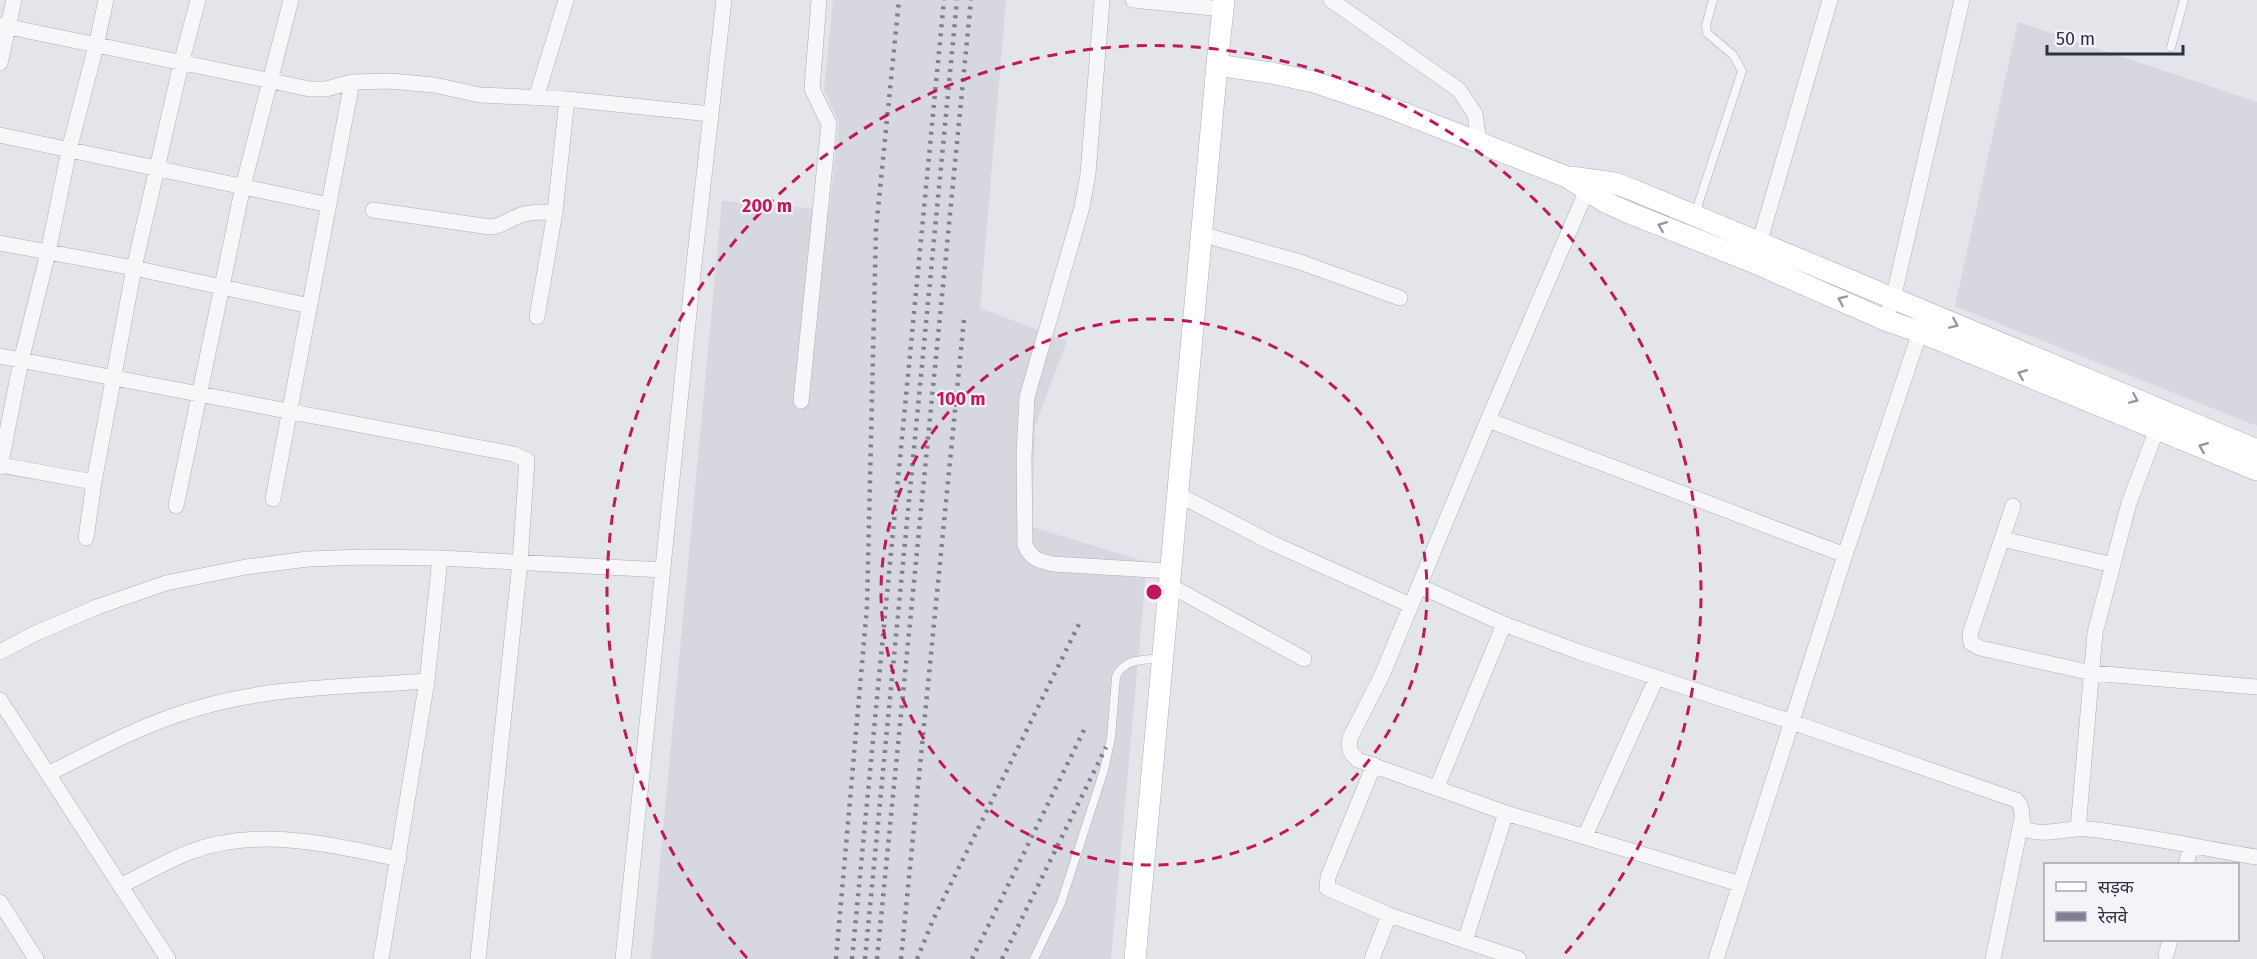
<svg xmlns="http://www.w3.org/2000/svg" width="2257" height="959" viewBox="0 0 2257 959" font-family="'Fira Sans','Noto Sans Devanagari',sans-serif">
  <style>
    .built { fill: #d6d7df }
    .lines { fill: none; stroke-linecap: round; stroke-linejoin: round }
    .lane-casing { stroke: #adaeb8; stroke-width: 9 }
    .street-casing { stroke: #adaeb8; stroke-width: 16 }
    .secondary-casing { stroke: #adaeb8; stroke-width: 22 }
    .lane { stroke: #f7f7f9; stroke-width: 8 }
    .street { stroke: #f7f7f9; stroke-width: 15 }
    .secondary { stroke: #fff; stroke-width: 21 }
    .rail { stroke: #7f8193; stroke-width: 4.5; stroke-dasharray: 3 6; stroke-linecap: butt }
    .oneway { stroke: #9697a0 }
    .ring { fill: none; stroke: #c2185b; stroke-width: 3; stroke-dasharray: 10 8 }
    .centre { fill: #c2185b; stroke: #f4f4f8; stroke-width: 3 }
    .ring-label { font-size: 18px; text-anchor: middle; font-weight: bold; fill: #c2185b; stroke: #f4f4f8; stroke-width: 4.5; stroke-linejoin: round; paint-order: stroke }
  </style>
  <rect width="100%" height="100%" fill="#e4e5eb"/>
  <!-- built -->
  <path class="built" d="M833,0H1006L980,308L1067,341L1035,426L1032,527L1147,562L1111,959H651L722,201L829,210L839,123L824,90Z
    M2018,22L2257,102V426L1955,306Z"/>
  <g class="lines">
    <!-- lane casing -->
    <g class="lane-casing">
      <path id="lane" d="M2171,47L2184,0
        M1695,214L1742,71L1733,55L1707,33L1706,25L1713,0
        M1034,959L1061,903L1104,770L1111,738L1116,677C1124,658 1145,660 1162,658"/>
    </g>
    <!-- street casing -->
    <g class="street-casing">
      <path id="street" d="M1102,0L1088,174L1082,207L1027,397L1024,456L1025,545C1031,559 1039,561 1053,564L1170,571
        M1133,0L1223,9
        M1331,0L1459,90L1475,114L1479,142
        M0,25L310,89H326L352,82L390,81L434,85L480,95L567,99L710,114
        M0,63L14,0
        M536,98L566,0
        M0,135L329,205
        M1587,190L1488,420L1382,675L1350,738C1348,749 1350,753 1358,760L1506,813L1740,884
        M373,210L490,227C503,226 509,219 521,215C531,211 544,212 555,212
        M1201,234L1300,262L1400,298
        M0,243L134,268L310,306
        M1757,251L1830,0
        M537,317L555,212L567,99
        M1885,320L1893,299L1962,0
        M0,356L513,454L527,460L520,562L478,959
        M801,401L829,124L812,89L819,0
        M1488,420L1845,555
        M0,465L94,482
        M0,467L21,361L48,253L69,150L96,46L106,0
        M1177,494L1272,543L1410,605
        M273,499L352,82
        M176,506L243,186L291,0
        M2013,506L1970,634L1971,643L1980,648L2092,673L2257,687
        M86,538L94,482L134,268L181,64L198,0
        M2002,539L2113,565
        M1169,585L1304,659
        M1419,586L1504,624L1579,652L1792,722L2016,800C2025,808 2020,819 2024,829C2047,837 2066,827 2088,829C2144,835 2201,848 2257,857
        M0,652L34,634L97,607L166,583L246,567L308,559L363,557L440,558L663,570
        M0,700L168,959
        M1374,765L1328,877L1327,888L1389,915L1519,959
        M48,774C96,750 143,724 195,709C269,686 350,687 427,681
        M1437,787L1504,624
        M2078,829L2095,633L2129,503L2157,429
        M1585,836L1656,679
        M2186,864L2191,846
        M120,886C143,875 166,861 190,852C258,826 331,845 399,859
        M0,902L36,959
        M1465,941L1506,813
        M2166,955L2170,940
        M381,959L427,681L440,558
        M623,959L694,264L724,0
        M1372,959L1389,915
        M1716,959L1845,555L1923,323
        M1993,959L2021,823"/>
    </g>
    <!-- secondary casing -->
    <g class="secondary-casing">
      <path id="secondary" d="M1217,65L1272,73L1314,82L1383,105L1567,177L1605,202L1627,212L1755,263L1885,320L1920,332L2257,470
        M1571,177L1614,183L1631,189L2257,450
        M1135,959L1217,65L1224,0"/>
    </g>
    <!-- lane -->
    <use href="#lane" class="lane"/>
    <!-- street -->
    <use href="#street" class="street"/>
    <!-- secondary -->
    <use href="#secondary" class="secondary"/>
    <!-- rail -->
    <path class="rail" d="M836,959L867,607L876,229L899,0
      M852,959L944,0
      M865,959L957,0
      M877,959L971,0
      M901,959L964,319
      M917,959L933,920L1081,620
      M972,959L1084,730
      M1002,959L1106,747"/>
  </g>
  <!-- one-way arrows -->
  <defs><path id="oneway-chevron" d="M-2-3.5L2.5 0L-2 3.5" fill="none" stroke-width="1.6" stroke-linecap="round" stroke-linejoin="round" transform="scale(1.5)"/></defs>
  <g class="oneway">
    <use href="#oneway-chevron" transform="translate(1662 226) rotate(-158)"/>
    <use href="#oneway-chevron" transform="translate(1842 300) rotate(-156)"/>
    <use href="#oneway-chevron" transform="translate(1954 324) rotate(23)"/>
    <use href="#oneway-chevron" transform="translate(2022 374) rotate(-158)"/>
    <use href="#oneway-chevron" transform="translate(2134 399) rotate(23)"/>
    <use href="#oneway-chevron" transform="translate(2203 447) rotate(-158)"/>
  </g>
  <!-- distance rings -->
  <g class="ring">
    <circle cx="1154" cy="592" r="273"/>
    <path d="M747 958A547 547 0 1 1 1561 958"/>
  </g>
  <circle cx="1154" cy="592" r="9" class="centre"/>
  <g class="ring-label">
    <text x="767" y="212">200 m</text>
    <text x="961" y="405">100 m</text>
  </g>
  <!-- legend -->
  <rect x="2044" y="863" width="195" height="78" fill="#f4f4f8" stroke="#a4a5af" stroke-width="1.5"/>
  <rect x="2056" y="882" width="30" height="9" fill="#ffffff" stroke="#a4a5af" stroke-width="1.5"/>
  <text x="2098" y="893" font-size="18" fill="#2d2f42">सड़क</text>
  <rect x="2056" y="912" width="30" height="9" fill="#7f8193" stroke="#a4a5af" stroke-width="1.5"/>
  <text x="2098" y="923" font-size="18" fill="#2d2f42">रेलवे</text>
  <!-- scale -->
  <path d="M2047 45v9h136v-9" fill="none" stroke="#2d2f42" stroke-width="3"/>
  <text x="2056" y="45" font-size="18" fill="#2d2f42" stroke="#f4f4f8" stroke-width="4.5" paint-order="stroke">50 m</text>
</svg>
